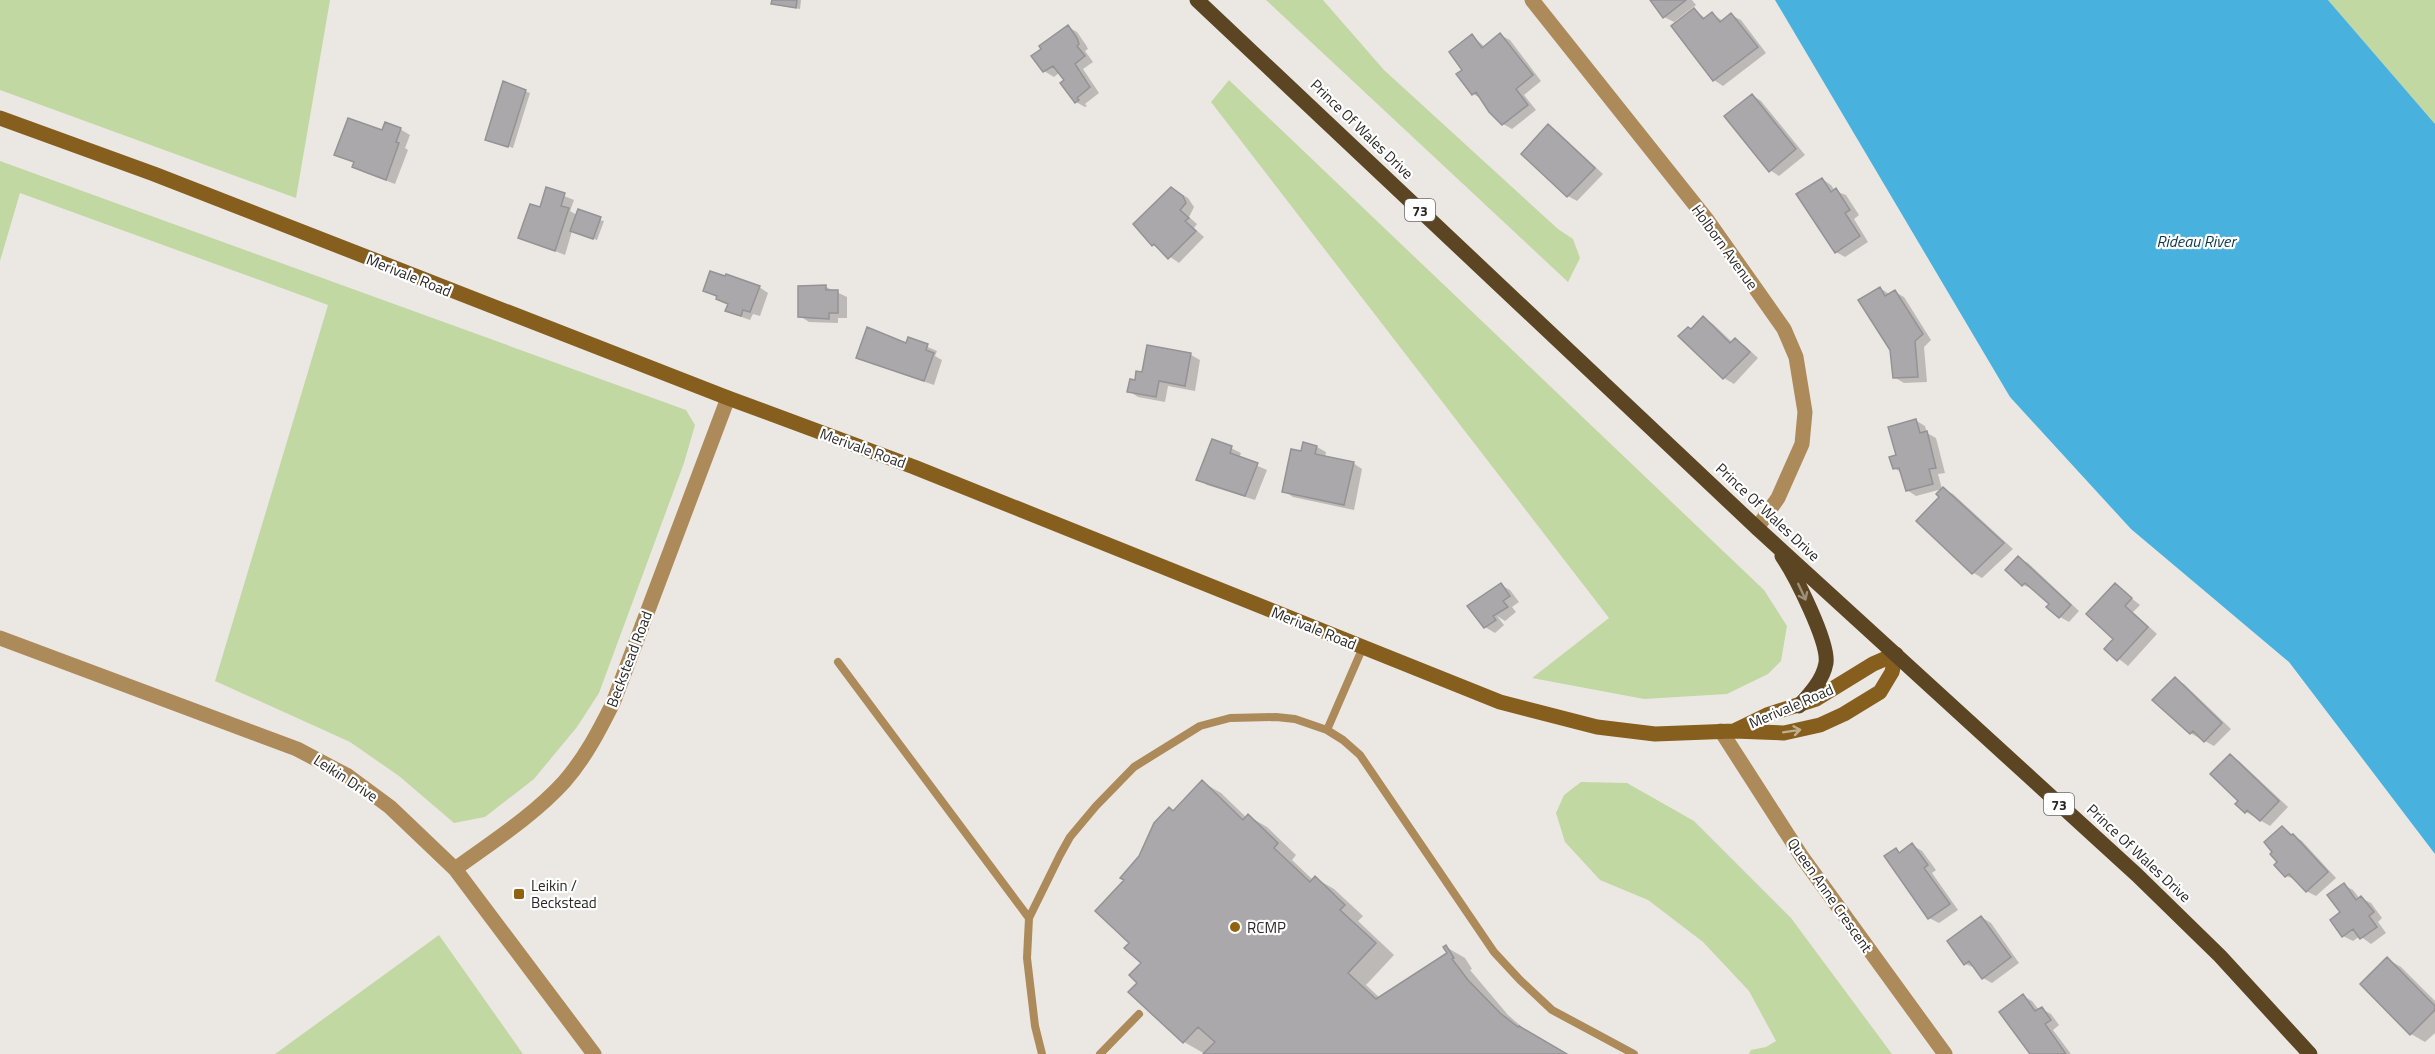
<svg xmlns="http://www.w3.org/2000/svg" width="2435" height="1054" viewBox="0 0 2435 1054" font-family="'Titillium Web',sans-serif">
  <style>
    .green { fill: #c2d8a3 }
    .water { fill: #49b1dd }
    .shadow { fill: #0003 }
    .building { fill: #aba8ac; stroke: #959295; stroke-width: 1.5 }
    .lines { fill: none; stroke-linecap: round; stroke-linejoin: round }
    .service { stroke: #ad8a59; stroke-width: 8 }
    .minor { stroke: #ad8a59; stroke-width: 15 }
    .tertiary { stroke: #ad8a59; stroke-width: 15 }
    .secondary { stroke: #865e1d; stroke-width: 15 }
    .primary { stroke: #5c4522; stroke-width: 15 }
    .oneway { stroke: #9d8f7a }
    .oneway2 { stroke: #c2ae8e }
    .poi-dot { fill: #92630f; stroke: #fff; stroke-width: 2 }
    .labels { text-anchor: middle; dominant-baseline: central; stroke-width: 4.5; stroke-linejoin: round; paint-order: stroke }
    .shield { fill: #fff; stroke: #696867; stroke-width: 1.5 }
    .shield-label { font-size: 14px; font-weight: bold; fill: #292826 }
    .street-label { font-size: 15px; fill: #292826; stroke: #fff }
    .poi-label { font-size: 15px; fill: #292826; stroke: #fff; text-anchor: start }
    .water-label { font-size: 16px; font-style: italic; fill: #0b394c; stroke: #fff }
  </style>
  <rect width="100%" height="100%" fill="#ebe8e4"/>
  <!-- green -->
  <path class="green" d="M0,0H330L296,198L0,90Z
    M1266,0H1323L1384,70L1558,229L1573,239L1580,258L1568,282Z
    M2328,0H2435V124Z
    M1229,80L1764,590L1787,626L1781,661L1768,674L1727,694L1644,699L1532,678L1609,618L1211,102Z
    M0,161L686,410L695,425L684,463L599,693L577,727L534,779L485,817L454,823L399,776L350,742L215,681L328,305L20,193L0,261Z
    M1581,782L1627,783L1694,821L1791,918L1892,1054H1749L1751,1050L1766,1047L1776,1041L1749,991L1703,942L1648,900L1600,880L1565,842L1556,813L1564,795Z
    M439,935L523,1054H275Z"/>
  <!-- water -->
  <path class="water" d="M1775,0H2328L2435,124V854L2289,662L2131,529L2010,397Z"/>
  <!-- shadow -->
  <path class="shadow" d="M773,0H801L800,9L777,5L773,3Z
    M1652,0H1692L1696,5L1674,22L1664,17Z
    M1695,10L1706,19L1712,14L1723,21L1731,15L1741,20L1766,53L1723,86L1714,80L1673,27Z
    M1068,27L1077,32L1086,45L1088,49L1085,51L1093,62L1083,69L1099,93L1085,104L1087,106L1085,107L1076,102L1067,80L1060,72L1054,77L1044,71Z
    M1500,35L1510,40L1541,81L1524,95L1536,110L1512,129L1503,124L1482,99L1473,94L1465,70L1472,36L1485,47Z
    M503,83L530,93L513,148L487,139Z
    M1752,95L1761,101L1805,155L1779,176L1770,170Z
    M1549,126L1558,132L1603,174L1577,201L1568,196Z
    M400,129L410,135L405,148L408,150L395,184L363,172L354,166L355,163L336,154L383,132Z
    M1822,179L1831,185L1835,191L1846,195L1859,215L1854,219L1868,242L1845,257L1836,252Z
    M547,189L574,200L570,211L577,215L604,221L597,240L572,231L565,255L520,237L541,209Z
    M1178,192L1188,198L1194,207L1189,217L1197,224L1194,228L1204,237L1179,263L1153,245L1135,225Z
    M726,278L759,287L768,293L760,316L753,314L750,320L736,315L727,310L729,305L705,290Z
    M826,287L847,297V318H838V323L809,322L800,316Z
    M1880,288L1889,294L1895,292L1904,297L1931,340L1924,347L1927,382L1904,383L1894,377Z
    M1704,318L1713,324L1732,342L1735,340L1744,345L1758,358L1734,384L1724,378L1680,336L1692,331Z
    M909,339L937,351L935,356L942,360L934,385L867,362L858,357L907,345Z
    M1148,346L1191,355L1200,360L1195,391L1168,386L1165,402L1138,397L1129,391L1143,374Z
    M1915,420L1925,426L1927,433L1936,438L1945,473L1938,474L1942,489L1916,496L1907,490L1902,473L1894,468L1897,456Z
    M1317,447L1326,452L1325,457L1353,463L1362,469L1354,510L1293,497L1284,491L1302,452Z
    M1231,448L1241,453L1239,458L1267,470L1255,500L1207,485L1198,479Z
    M1943,489L1953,494L2013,549L1982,578L1972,572L1941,497Z
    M2018,558L2028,563L2079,611L2069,622L2060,617L2051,604L2034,589L2023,585Z
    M1501,585L1510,590L1519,602L1512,607L1516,612L1505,621L1497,616L1504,625L1495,633L1485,627L1470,606Z
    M2115,585L2140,605L2133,612L2157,634L2128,666L2106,649L2116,639Z
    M2175,679L2184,684L2231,729L2214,746L2190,733Z
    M2230,756L2239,761L2288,807L2270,826L2246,812L2238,804L2240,801Z
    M1202,782L1221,793L1247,818L1248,816L1267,827L1296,855L1292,860L1313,880L1315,878L1334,889L1363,916L1358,921L1394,955L1366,985L1380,998L1449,953L1446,947L1465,958L1472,969L1470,970L1508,1015L1530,1034L1564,1054H1205L1184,1042L1130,992L1139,983L1143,963L1131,943L1126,880L1170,809L1174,812Z
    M2282,828L2302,841L2336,878L2316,896L2306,891L2297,880L2286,876L2279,863Z
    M1912,845L1922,851L1936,870L1932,873L1958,910L1939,923L1929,918L1896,850L1901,853Z
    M2344,885L2353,890L2360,899L2361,898L2371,903L2382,918L2378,922L2386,933L2371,944L2360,936L2353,941L2343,936Z
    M1981,917L1991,923L2019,963L1992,983L1983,978L1976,968L1965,964L1949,942Z
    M2387,959L2401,967L2435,1001V1033L2425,1042L2411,1034Z
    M2023,996L2032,1001L2039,1010L2042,1009L2051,1014L2059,1025L2053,1030L2071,1054H2032Z"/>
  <!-- building -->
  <path class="building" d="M772,0H797L796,8L771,4Z
    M1650,0H1686L1663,18Z
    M1694,8L1703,19L1712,12L1720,22L1731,13L1758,47L1713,81L1671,26Z
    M1068,25L1077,38L1079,44L1077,46L1085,56L1075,64L1090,87L1077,98L1079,100L1075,103L1060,83L1064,80L1053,66L1043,72L1031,56L1041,49L1039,46Z
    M1500,33L1533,75L1516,89L1528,105L1502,125L1489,112L1476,92L1472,95L1456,74L1462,70L1449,52L1472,34L1482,48Z
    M503,81L526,90L508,147L485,140Z
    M1752,94L1796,149L1769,172L1724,116Z
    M348,118L382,130L385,122L401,128L396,142L399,143L386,180L352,167L354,162L334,155Z
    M1548,124L1595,168L1567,197L1521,154Z
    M1822,178L1831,192L1836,188L1850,210L1845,213L1860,236L1835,253L1796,194Z
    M546,187L565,193L561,206L569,208L555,251L518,238L530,204L540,207Z
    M1171,187L1183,196L1186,203L1180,210L1189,218L1185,221L1196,231L1168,259L1154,244L1152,246L1133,224Z
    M578,209L601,217L593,239L570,231Z
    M710,271L725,276L726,274L760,286L750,312L743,310L741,316L725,311L728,304L716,299L717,296L703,291Z
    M826,285V290H838V313H829V319L798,317V286Z
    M1880,287L1885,296L1895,290L1923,334L1915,341L1918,377L1893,378L1890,350L1858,300Z
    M1703,316L1730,343L1735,338L1750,352L1723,379L1678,336L1688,327L1691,329Z
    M867,327L906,343L908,337L928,344L926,350L934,353L924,381L856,358Z
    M1147,345L1191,353L1185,386L1159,381L1156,397L1127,392L1130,379L1135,380L1136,371L1142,372Z
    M1916,419L1920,433L1927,431L1936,468L1929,469L1933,484L1906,491L1899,468L1893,469L1889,457L1896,455L1888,427Z
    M1212,439L1232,446L1230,453L1258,463L1245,496L1196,480Z
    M1303,442L1317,446L1315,454L1354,462L1344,505L1282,492L1291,449L1301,451Z
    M1943,487L2004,543L1972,574L1916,521L1939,497L1936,494Z
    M2018,556L2071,605L2059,618L2046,607L2049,604L2025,583L2022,586L2005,570Z
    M1501,583L1510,596L1503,601L1508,607L1493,616L1496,620L1484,628L1467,606Z
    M2115,583L2132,598L2125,606L2148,627L2117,661L2104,649L2113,639L2086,614Z
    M2175,677L2222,723L2204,742L2193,731L2190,734L2152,700Z
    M2230,754L2279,801L2260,821L2247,810L2245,813L2235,804L2238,801L2210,774Z
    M1202,780L1243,820L1248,814L1278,843L1274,848L1310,882L1315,876L1345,905L1340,910L1376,943L1348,973L1376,999L1447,953L1443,947L1446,945L1454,958L1452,959L1468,980L1500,1013L1518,1027L1519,1026L1567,1054H1203L1215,1042L1198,1027L1183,1043L1128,992L1137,983L1129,975L1141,963L1124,948L1129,943L1095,911L1124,880L1120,878L1139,856L1154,823L1169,807L1173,811Z
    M2282,826L2291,835L2293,834L2328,872L2306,892L2289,874L2285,877L2274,865L2277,862L2270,854L2272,852L2264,842Z
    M1912,843L1928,865L1924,868L1950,904L1928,919L1884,856L1896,848L1899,853Z
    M2344,883L2356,900L2361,896L2374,912L2369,916L2377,927L2360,939L2353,929L2342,937L2330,920L2340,912L2327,895Z
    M1981,916L2011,957L1982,979L1969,961L1964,965L1947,941Z
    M2387,957L2435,1006V1010L2410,1035L2360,984Z
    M2023,994L2035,1011L2042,1007L2051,1020L2045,1024L2066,1054H2030L1999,1012Z"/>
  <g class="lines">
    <!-- service -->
    <path class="service" d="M838,662L1029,918
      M1327,730L1343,740L1360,755L1494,952L1520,980L1552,1010L1634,1054
      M1042,1054L1035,1026L1027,958L1029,918L1060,855L1070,837L1096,806L1134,767L1200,726L1230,718L1276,717L1295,719L1327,730L1363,647
      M1100,1054L1139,1014"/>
    <!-- minor -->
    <path class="minor" d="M1532,0L1708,221L1784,329L1796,357L1805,412L1802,444L1778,498L1757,528
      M1721,731L1802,857L1945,1054"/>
    <!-- tertiary -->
    <path class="tertiary" d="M0,638L297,749L348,776L390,807L455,869L594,1054
      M455,869C492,842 533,816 564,782C585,758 599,731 613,703L728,398"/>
    <!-- secondary -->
    <path class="secondary" d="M0,118L154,174L728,398L914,467L1500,702L1597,727L1655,734L1734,731L1784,733L1820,725L1844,714L1880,692L1892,672L1896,654L1873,664L1816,699L1767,715L1734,731"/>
    <!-- primary -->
    <path class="primary" d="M1197,0L1757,528L2137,875L2220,956L2310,1054
      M1782,556C1795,575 1829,642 1826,663C1823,680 1810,694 1799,706"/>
  </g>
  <!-- one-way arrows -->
  <defs><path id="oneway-shaft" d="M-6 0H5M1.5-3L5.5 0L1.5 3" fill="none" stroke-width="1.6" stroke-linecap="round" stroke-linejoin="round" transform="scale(1.5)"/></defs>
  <use class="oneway" href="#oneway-shaft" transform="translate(1802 592) rotate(65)"/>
  <use class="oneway2" href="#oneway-shaft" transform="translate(1792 731) rotate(-9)"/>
  <!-- markers -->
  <g class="poi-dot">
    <rect x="513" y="888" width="12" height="12" rx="3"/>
    <circle cx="1235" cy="927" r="6"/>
  </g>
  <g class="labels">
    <!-- shield labels -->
    <g class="shield">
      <rect x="1405" y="199" width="30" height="22" rx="4.5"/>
      <rect x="2044" y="793" width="30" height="22" rx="4.5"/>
    </g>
    <g class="shield-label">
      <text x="1420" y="210">73</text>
      <text x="2059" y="804">73</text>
    </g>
    <!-- street labels -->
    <g class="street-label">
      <text transform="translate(1362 129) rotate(44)">Prince Of Wales Drive</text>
      <text transform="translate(1725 247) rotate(54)">Holborn Avenue</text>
      <text transform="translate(409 275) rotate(22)">Merivale Road</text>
      <text transform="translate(863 448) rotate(20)">Merivale Road</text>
      <text transform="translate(1768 512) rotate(43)">Prince Of Wales Drive</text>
      <text transform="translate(1314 628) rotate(22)">Merivale Road</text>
      <text transform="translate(629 659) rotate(-69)">Beckstead Road</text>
      <text transform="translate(1791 706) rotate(-23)">Merivale Road</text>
      <text transform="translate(346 778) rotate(33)">Leikin Drive</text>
      <text transform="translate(2139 853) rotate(43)">Prince Of Wales Drive</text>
      <text transform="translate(1830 895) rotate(55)">Queen Anne Crescent</text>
    </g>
    <!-- poi labels -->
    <g class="poi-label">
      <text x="531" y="885">Leikin /<tspan x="531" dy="17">Beckstead</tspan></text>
      <text x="1247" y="927">RCMP</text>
    </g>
    <!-- water labels -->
    <g class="water-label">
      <text x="2196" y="241">Rideau River</text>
    </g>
  </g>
</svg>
